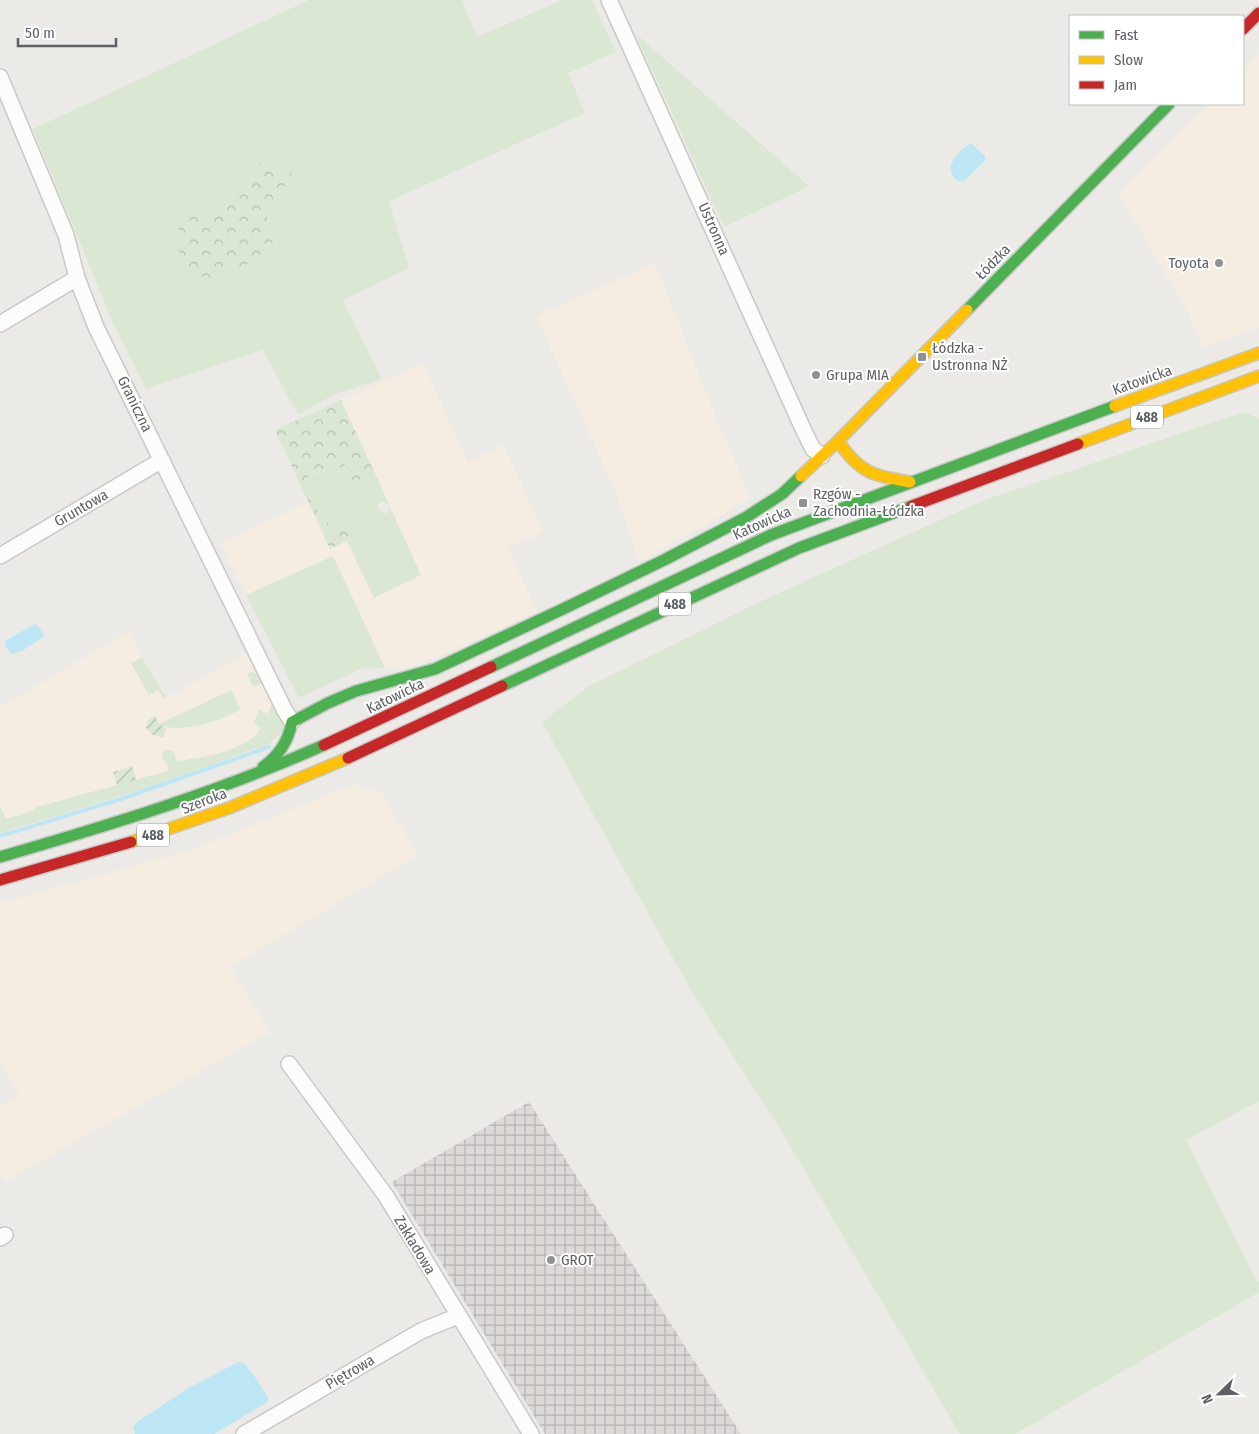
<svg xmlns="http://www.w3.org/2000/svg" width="1259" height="1434" viewBox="0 0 1259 1434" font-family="'Fira Sans Condensed',sans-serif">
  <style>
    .commercial { fill: #f5ede1 }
    .industrial { fill: url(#industrial-grid) }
    .green { fill: #d9e7d3 }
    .forest { fill: url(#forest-crowns) }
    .garden { fill: url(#garden-furrows) }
    .water { fill: #bde6f4 }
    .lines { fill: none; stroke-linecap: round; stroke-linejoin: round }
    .stream { stroke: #bde6f4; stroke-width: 4 }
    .street-casing { stroke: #c8c8c7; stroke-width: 18 }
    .fast-casing { stroke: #c6c7c6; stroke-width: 14 }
    .slow-casing { stroke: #c6c7c6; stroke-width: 14 }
    .jam-casing { stroke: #c6c7c6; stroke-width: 14 }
    .street { stroke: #fcfcfb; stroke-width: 15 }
    .fast { stroke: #4caf50; stroke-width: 11 }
    .slow { stroke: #ffc107; stroke-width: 11 }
    .jam { stroke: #c62828; stroke-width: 11 }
    .poi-dot { fill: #8f9192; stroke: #fff; stroke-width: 2 }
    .labels { text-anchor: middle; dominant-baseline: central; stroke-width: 4; stroke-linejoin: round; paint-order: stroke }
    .shield { fill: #fff; stroke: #8e9092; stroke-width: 1 }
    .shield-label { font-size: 14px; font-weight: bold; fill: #5d6164 }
    .street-label { font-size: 15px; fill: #5d6164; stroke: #fff }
    .poi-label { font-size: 15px; fill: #5d6164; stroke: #fff; text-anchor: start }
  </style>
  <defs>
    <pattern id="industrial-grid" width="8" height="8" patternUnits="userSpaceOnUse" patternTransform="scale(1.25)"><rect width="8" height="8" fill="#dcd9d7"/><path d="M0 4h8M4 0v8" fill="none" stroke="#b6b3b2"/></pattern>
    <pattern id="forest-crowns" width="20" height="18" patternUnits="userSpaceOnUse" patternTransform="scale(1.25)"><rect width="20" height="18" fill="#d9e7d3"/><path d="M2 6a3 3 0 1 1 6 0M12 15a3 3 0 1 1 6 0" fill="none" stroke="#b3bfaf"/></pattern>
    <pattern id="garden-furrows" width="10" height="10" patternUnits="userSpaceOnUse" patternTransform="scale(1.25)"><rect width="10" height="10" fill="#d9e7d3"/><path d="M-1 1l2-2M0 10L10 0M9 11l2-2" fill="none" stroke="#b3bfaf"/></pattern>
  </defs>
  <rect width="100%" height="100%" fill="#eceae7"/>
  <!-- commercial -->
  <path class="commercial" d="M1259,54V327L1203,348L1189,314L1118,192L1208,104H1243V70Z
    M655,263L710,403L750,497L721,516L639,562L614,487L536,316Z
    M423,363L468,462L503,445L544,532L508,548L537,612L455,649L408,668H385L333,556L246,595L220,543L308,502L330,549L395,518L341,400Z
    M128,632L166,698L252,650L284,715L257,739L186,770L0,821V707Z
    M354,784L381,792L418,855L230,967L270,1032L5,1181L0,1172V1107L19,1095L0,1062V903L192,850Z"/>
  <!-- industrial -->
  <path class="industrial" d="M529,1102L741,1434H545L392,1182Z"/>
  <!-- green -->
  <path class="green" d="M309,0H462L477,37L562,0H592L616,52L568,73L585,113L389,201L409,268L343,300L382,379L335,394L298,415L263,350L146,389L114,325L33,129Z
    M636,34L809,186L724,227Z
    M1244,412L1259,419V1101L1186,1140L1257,1282H1259V1292L1015,1434H960L777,1124L693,994L542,722L589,686L766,599L982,501Z
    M345,464H348C347,473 344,475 350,482L365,476H368L370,485L376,489L377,493L381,491L382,489L389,505L381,501L378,505L381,512L384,514L388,512L390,507L421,575L374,598L347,541L350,539V535L346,529L330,527L310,500L307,499L301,486L305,484L308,476Z
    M333,556L385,668L361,669L299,698L246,595Z
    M142,657L166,698L164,699L158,690L149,695L131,663Z
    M251,672L259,674L265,682L253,687L247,674Z
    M231,690L240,709C222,721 179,735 159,724Z
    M273,699L280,713L285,729L266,747L256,748L215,764L127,794L0,833V805L6,819L30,812L37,807L167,771L169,770L166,761L163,760L162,754L165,750L174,751L176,760L178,761C200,758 250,750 261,728L254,722L259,710L268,714Z"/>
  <!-- forest -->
  <path class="forest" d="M260,163L295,167L267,218L276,239L252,262L214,280L184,270L178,248L180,218L209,214L240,189Z
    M341,400L382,489L380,493H377L376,489L370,485L368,476H365L358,482H350C344,475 347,473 348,464H346L342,467L337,466L332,473L325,470L321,473L315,472L311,476H308L305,484L301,486L275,430Z
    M309,498L310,500L314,499L317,503L318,512L325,517L330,527L346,529L350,535V539L330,549L307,499Z"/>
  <!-- garden -->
  <path class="garden" d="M155,716L159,724L166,728L163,737L153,735L146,728L147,721Z
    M132,766L136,780L117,785L113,772Z"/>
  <!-- water -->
  <path class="water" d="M971,143L985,156V161L964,181H958C941,168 958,151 971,143Z
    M35,624L39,627L44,636L22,651L11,654L5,645L6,640Z
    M238,1362L244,1363L253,1374L269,1399L266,1403L214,1434H135L133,1427L137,1422L187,1389Z"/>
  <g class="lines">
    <!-- stream -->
    <path class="stream" d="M0,836L121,799L269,747"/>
    <!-- street casing -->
    <g class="street-casing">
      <path id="street" d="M609,0L804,431L813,449L822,456
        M0,77L66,235L77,278L96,327L284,709L292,722
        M0,324L77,278
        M0,556L162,460
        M289,1064L386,1196L531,1434
        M0,1238L5,1235
        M244,1434L421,1331L458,1316"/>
    </g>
    <!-- fast casing -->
    <g class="fast-casing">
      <path id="fast" d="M967,310L1169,104
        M491,667L771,535L1115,406
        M502,686L799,548L912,506
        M292,722L328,703L356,691L435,669L565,608L664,560L745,518L782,494L801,476
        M263,767C279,755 288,742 292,722
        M0,857C110,825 219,792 324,745"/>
    </g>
    <!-- slow casing -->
    <g class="slow-casing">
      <path id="slow" d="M1115,406L1259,353
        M838,441C861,474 872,475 910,482
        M1078,444L1259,376
        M801,476L838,441L967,310
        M131,842L229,808L348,758"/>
    </g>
    <!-- jam casing -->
    <g class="jam-casing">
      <path id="jam" d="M1243,29L1259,13
        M912,506L1078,444
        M324,745L491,667
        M348,758L502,686
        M0,880L131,842"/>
    </g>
    <!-- street -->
    <use href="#street" class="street"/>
    <!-- fast -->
    <use href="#fast" class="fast"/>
    <!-- slow -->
    <use href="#slow" class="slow"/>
    <!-- jam -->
    <use href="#jam" class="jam"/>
  </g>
  <!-- markers -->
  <g class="poi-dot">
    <circle cx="1219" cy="263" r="5"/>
    <rect x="917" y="352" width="10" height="10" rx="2.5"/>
    <circle cx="816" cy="375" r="5"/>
    <rect x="798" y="498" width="10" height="10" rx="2.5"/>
    <circle cx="551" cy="1260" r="5"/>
  </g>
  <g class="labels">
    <!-- shield labels -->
    <g class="shield">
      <rect x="1131" y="405.5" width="32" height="23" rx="4"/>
      <rect x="659" y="592.5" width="32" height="23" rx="4"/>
      <rect x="137" y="823.5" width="32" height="23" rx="4"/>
    </g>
    <g class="shield-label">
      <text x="1147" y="417">488</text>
      <text x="675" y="604">488</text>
      <text x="153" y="835">488</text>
    </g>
    <!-- street labels -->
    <g class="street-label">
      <text transform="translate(714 229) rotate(66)">Ustronna</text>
      <text transform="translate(993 262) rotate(-46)">Łódzka</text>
      <text transform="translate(1142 380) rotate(-20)">Katowicka</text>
      <text transform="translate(135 404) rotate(64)">Graniczna</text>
      <text transform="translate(81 508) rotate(-30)">Gruntowa</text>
      <text transform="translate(762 523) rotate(-24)">Katowicka</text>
      <text transform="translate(395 696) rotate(-26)">Katowicka</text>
      <text transform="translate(204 801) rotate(-21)">Szeroka</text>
      <text transform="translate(415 1245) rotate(59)">Zakładowa</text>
      <text transform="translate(350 1372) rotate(-30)">Piętrowa</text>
    </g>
    <!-- poi labels -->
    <g class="poi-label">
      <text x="1209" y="263" text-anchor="end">Toyota</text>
      <text x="932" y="348">Łódzka -<tspan x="932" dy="17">Ustronna NŻ</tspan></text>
      <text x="826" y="375">Grupa MIA</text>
      <text x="813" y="494">Rzgów -<tspan x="813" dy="17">Zachodnia-Łódzka</tspan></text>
      <text x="561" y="1260">GROT</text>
    </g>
  </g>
  <!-- legend -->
  <rect x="1069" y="15" width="175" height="90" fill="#ffffff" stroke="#bec0c1"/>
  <rect x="1079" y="31" width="25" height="8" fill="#4caf50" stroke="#bec0c1"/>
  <text x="1114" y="40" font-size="15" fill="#5d6164">Fast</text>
  <rect x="1079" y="56" width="25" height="8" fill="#ffc107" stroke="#bec0c1"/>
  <text x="1114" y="65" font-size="15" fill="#5d6164">Slow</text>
  <rect x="1079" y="81" width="25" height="8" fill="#c62828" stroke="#bec0c1"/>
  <text x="1114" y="90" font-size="15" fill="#5d6164">Jam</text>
  <!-- north arrow -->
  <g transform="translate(1219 1394) rotate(247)" stroke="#ffffff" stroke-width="4" paint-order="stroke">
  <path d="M0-4L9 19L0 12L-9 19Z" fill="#5d6164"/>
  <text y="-8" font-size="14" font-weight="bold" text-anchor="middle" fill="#5d6164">N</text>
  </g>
  <!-- scale -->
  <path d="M18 38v8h98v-8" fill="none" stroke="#5d6164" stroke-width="2.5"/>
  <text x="25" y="38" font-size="15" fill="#5d6164" stroke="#ffffff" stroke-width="4" paint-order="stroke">50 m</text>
</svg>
